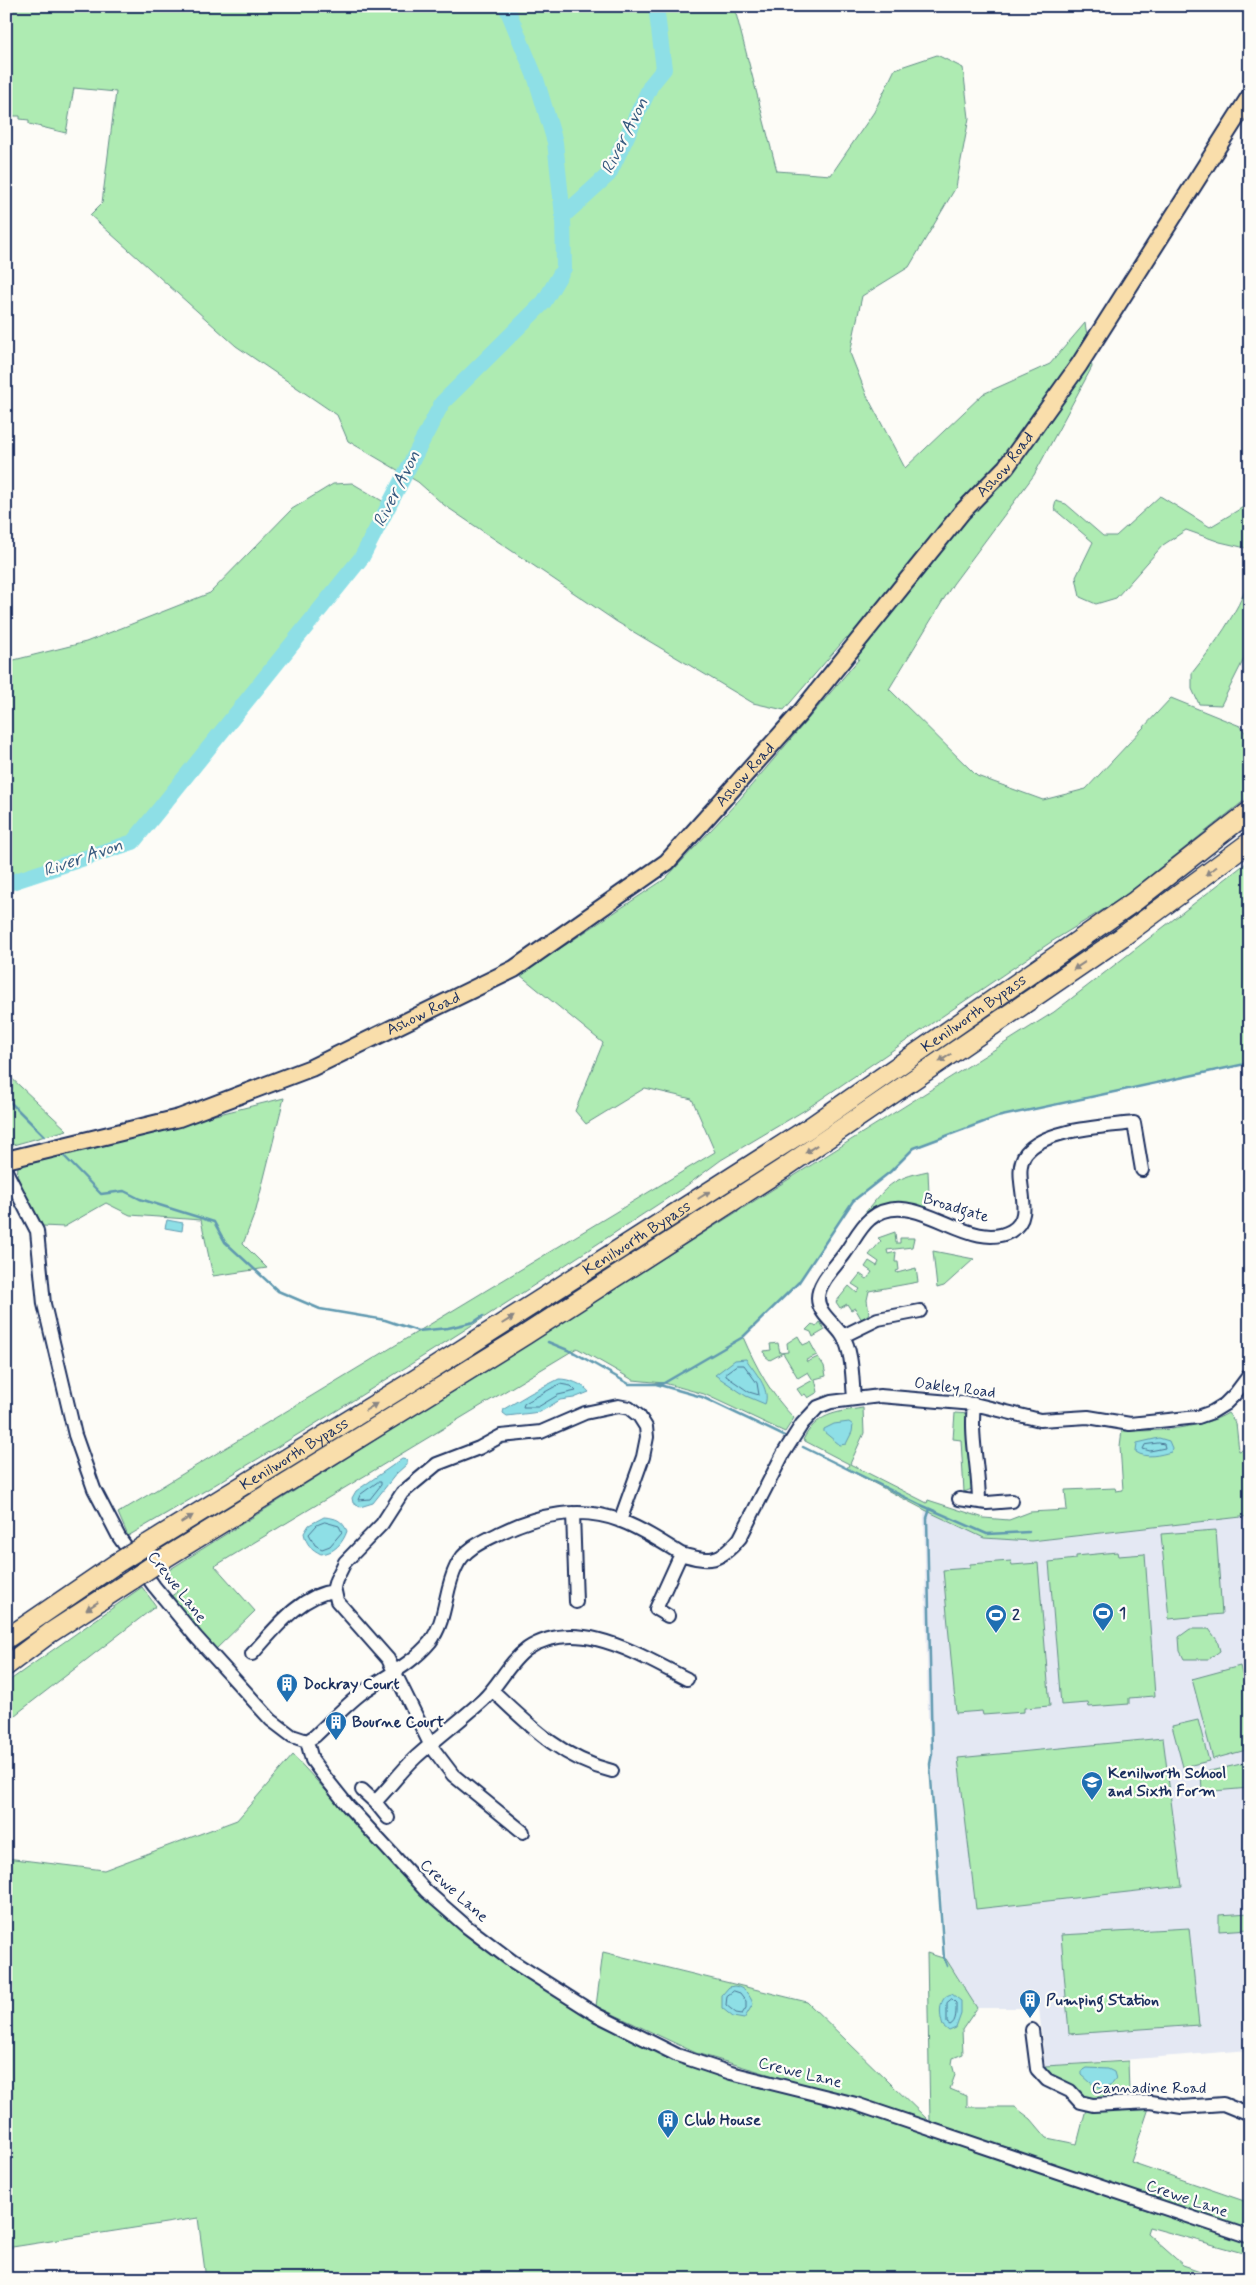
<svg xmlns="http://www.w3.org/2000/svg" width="1256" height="2285" viewBox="0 0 1256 2285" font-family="Mynerve,sans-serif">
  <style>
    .built { fill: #e4e8f3 }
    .green { fill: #aeebb2; stroke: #648d88 }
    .water { fill: #8edfe6; stroke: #6099b0 }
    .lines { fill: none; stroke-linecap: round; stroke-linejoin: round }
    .shore { stroke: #497594; stroke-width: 1 }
    .stream { stroke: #6099b0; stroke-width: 2.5 }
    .river { stroke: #8edfe6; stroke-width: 16 }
    .minor-casing { stroke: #1b2f5e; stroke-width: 16 }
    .major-casing { stroke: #1b2f5e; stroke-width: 20 }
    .highway-casing { stroke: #1b2f5e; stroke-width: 22 }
    .minor { stroke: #fdfcf7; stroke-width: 12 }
    .major { stroke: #f9deab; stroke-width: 16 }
    .highway { stroke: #f9deab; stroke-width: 19 }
    .highway-bridge-casing { stroke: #1b2f5e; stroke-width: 22; stroke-linecap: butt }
    .highway-bridge { stroke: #f9deab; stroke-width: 19 }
    .oneway { fill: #8a8684 }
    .labels { text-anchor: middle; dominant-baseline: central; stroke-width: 4.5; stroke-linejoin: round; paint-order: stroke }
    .street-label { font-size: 16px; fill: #1b2f5e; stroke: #fdfcf7 }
    .poi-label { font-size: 16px; font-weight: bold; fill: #1b2f5e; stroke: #fdfcf7; text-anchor: start }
    .water-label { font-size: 18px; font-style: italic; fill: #385b80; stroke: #fdfcf7 }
  </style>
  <rect width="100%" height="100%" fill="#fdfcf7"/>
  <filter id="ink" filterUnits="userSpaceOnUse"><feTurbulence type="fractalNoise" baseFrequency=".02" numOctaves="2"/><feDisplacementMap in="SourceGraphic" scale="10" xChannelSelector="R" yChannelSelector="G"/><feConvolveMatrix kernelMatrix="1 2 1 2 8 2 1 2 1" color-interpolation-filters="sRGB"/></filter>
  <g filter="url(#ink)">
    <!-- built -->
    <path class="built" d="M925,1510L984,1538L1031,1541L1250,1516V2050L1045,2066L1039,2008H977L946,1959L928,1716L924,1516Z"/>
    <!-- green -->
    <path class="green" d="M6,6H648L659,35L656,6H734L777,171L831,175L874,112L895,69L937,55L963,68L969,118L956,187L909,267L862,296L850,353L867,396L905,468L983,394L1050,364L1085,323L1092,367L1034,475L953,584L889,689L977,776L1043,800L1086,789L1171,698L1240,726L1250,738V796L1122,898L1051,942L805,1110L721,1160L686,1186C502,1307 318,1426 128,1536L118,1513L715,1152L692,1099L645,1088L586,1124L575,1111L603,1043L520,975L665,879L739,800L859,659L846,638L784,710L753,703L617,622L444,505L418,482L348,441L337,415L236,346L90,215L102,203L116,92L74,88L66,133L29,124V120L20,119V116H12V119H6Z
      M352,483L389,505L362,557L133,842L6,884V662L86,642L210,593L292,509L333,484Z
      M1160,496L1210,527L1245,506L1250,509V549L1220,542L1186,530L1163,545L1116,598L1096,604L1080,597L1076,577L1093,542L1054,509L1056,501L1066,504L1103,536H1116Z
      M1250,579V647L1221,705L1199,704L1192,689V673C1216,643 1236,615 1250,579Z
      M1250,860V1063L997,1117L914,1148L890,1172L853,1201L799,1282L743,1337C756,1367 771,1395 794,1418L785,1432L704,1394L664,1383L633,1380L577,1348L215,1566L255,1611L215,1650L170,1597L177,1592L161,1575L1054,1012Z
      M6,1073L67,1130L6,1147Z
      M284,1098L256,1210L243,1244L267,1268L213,1276L201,1220L130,1215L106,1203L64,1227L42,1226L17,1182L18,1164Z
      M928,1171L929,1194L925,1214L909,1211L870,1219L864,1214C888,1186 889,1179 928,1171Z
      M895,1232L896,1243H900V1238H914L912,1247L887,1250L888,1254L896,1252L895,1262H898L899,1270L896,1271L897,1273L916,1268L918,1282L869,1291L867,1300L869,1313L863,1322L855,1308L851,1310L847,1304L840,1308L836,1302L849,1286L857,1293L860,1289L852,1284L860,1274L867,1279L872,1272L865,1267L869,1261L877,1266L879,1262L869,1255L881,1241L878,1238Z
      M933,1251L974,1259L944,1286L937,1288Z
      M820,1322L825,1330L813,1337L811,1332L806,1330L812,1324L816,1327Z
      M798,1336L803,1345L810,1342L817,1355L806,1360L807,1362L818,1357L824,1366L826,1376L815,1379L818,1392L808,1398L805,1394L802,1396L797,1389L813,1380L808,1372L798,1378L783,1353L770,1360L765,1356L764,1351L771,1350L770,1344L778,1343L780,1353L788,1352L787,1343Z
      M863,1408L864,1433L850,1464L927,1503L928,1500L984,1518L1009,1520L1030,1512L1067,1510L1065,1490L1115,1488L1116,1491L1123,1490L1120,1446L1122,1430C1150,1433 1204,1428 1228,1413L1236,1423L1239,1451L1250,1448V1516L1031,1541L984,1538L925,1510L847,1469L849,1464L803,1440C816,1414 835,1412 863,1408Z
      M955,1413L970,1414L968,1451L975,1484L972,1489L964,1492L961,1440L953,1439Z
      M1216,1530L1222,1614L1169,1619L1161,1534Z
      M1117,1552L1118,1556L1145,1554L1155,1696L1129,1698V1704L1089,1707L1088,1703L1061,1705L1049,1562L1076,1559V1556Z
      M1011,1561L1012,1565L1038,1563L1050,1706L1024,1708V1712L983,1715L982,1711L956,1713L943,1570L970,1568V1564Z
      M142,1587L156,1606L6,1722V1683Z
      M1190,1629H1209L1217,1640L1220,1651L1209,1659H1184L1180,1651L1179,1637Z
      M1240,1666L1250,1705V1749L1213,1759L1192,1679Z
      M1198,1720L1209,1761L1183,1767L1172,1726Z
      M1163,1738L1182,1886L976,1909L958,1758Z
      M293,1755L421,1894L454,1925L530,1979L595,2021L648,2048L679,2062L855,2110L1153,2212L1155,2205L1056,2166L931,2122L696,2053L596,2006L603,1952L807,2002L930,2122L927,1953L946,1959L977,2008L962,2030L963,2054L953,2058L952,2064L955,2075L950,2089L967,2096V2107H1015L1031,2119L1047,2138L1077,2144L1086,2109L1149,2108L1131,2162L1250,2203V2255L1149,2227L1147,2233L1183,2265L1223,2279H206L198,2218L6,2248V1858L104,1870L237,1820Z
      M1250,1762V1788L1202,1792L1201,1773Z
      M1250,1913V1929L1219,1931V1915Z
      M1189,1928L1199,2025L1069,2034L1061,1935Z
      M1128,2061L1129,2091L1109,2092V2100L1093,2101L1084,2097L1071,2085L1052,2077L1045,2068V2066Z"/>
    <!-- water -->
    <path class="water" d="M167,1220L183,1223L182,1231L165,1228Z
      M746,1359C754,1371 771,1389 765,1404L746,1396L715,1375L735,1360Z
      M559,1379C569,1379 583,1384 589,1392L574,1398L560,1400L540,1412L507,1416L503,1413L504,1409L531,1393Z
      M849,1422L853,1425L852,1432L846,1444L840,1445L824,1432V1429L834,1424Z
      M1159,1438L1169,1441L1172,1448L1171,1452C1160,1455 1146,1459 1136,1452L1137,1443Z
      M402,1459L407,1460V1464L396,1474L373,1503L360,1507L353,1503L352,1498L356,1491Z
      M324,1517C336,1518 342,1520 347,1531C343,1543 334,1553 321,1554C311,1549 306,1544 304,1533L309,1525Z
      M734,1986C744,1987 750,1995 753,2004L744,2019L733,2017L722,2008V1995L729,1987Z
      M952,1994L961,2001V2014L956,2028L949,2031L943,2026C939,2015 938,1996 952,1994Z
      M1087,2068L1108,2069L1114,2072L1116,2079L1112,2084L1102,2088L1091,2083L1082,2075V2071Z"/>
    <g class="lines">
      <!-- shore -->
      <path class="shore" d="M737,1365H744L757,1383L759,1395L749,1392L726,1376V1373Z
        M560,1384L571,1386L576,1391L558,1395L538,1407H523L524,1404Z
        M1159,1443L1164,1444L1165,1448L1150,1451L1143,1449L1145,1445Z
        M378,1482H381V1485L370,1499L358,1500L360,1495Z
        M325,1522L339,1526L342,1532L330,1546L322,1549L315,1545L309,1534L317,1525Z
        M734,1991L740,1993L746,2001V2008L742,2014L736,2013L726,2005L727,1996Z
        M952,1999L956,2003C956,2011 957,2022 950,2025L947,2023V2003Z"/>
      <!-- stream -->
      <path class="stream" d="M6,1098L44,1136
        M65,1157L101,1194L124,1191L140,1199L214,1222L225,1242L278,1291L320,1309L385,1320L418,1331L448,1328L474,1322L483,1316
        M548,1342L575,1353L629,1384H656L702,1397L784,1436
        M656,1384L664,1383L743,1337L799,1282L853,1201L890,1172L914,1148L997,1117L1250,1063
        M803,1447L921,1505L987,1534L1029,1532
        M930,1509L927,1518L932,1753L930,1764L944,1958L947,1966"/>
      <!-- river -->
      <path class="river" d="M506,6L536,79L555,142L563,216
        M6,884L133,842L362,557L442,403L544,302L564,268L563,216L609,174L651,85L664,69L656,6"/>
      <!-- minor casing -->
      <g class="minor-casing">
        <path id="minor" d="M6,1171L37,1231L44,1304L75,1435L94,1489L119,1537L154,1586L196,1637L271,1720L292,1736L307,1741
          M843,1336L878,1319L920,1311
          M854,1398C852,1379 853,1351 842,1335C834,1323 818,1313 818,1298C818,1282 837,1265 845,1253C853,1242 860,1227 870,1219C913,1183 968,1255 1011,1231C1039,1215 1009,1176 1026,1153C1046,1128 1105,1127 1134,1123L1142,1170
          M974,1404C970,1438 979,1469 979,1502
          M959,1499L987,1503L1012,1501
          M573,1513L576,1602
          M668,1616L656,1609L681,1554
          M252,1654C274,1630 300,1595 334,1591
          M493,1691C530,1726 561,1758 612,1771
          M307,1741L315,1736C331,1721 346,1705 363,1692C386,1676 412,1664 430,1642C447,1620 444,1591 456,1567C464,1549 483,1541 500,1533C537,1515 581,1505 621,1521C642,1529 662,1542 681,1554C710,1563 720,1562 740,1538L783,1454L802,1424L818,1407L831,1402L880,1396L974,1404L1040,1420L1088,1417L1130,1424L1198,1417L1212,1412L1225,1404L1235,1394L1250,1374
          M307,1741L312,1760L320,1771L348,1806L426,1891L467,1927L512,1961L597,2015L677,2055L731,2073L856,2104L1250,2237
          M362,1790L375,1802
          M388,1818L375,1802C389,1788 401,1771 416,1757C437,1738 461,1720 483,1700C499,1685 509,1662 527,1649C579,1615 640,1656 687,1679
          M523,1832L453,1775L431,1746L388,1659L337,1601L334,1587L336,1580L345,1562L382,1524L402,1493L437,1464L479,1448L501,1436L541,1432L585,1413L618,1406L629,1408L639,1416L646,1427L647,1437L643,1457L620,1521
          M1032,2030L1037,2069L1047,2080L1070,2091L1080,2102L1093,2105L1150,2102L1182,2107L1223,2104L1250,2115"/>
      </g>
      <!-- major casing -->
      <g class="major-casing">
        <g id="major">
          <path id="s1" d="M6,1160L179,1118L311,1068L514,969L667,862L800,713L962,512L1006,467L1079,365L1250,96"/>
        </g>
      </g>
      <!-- highway casing -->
      <g class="highway-casing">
        <g id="highway">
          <path id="s2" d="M146,1545L416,1379L809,1128L1135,901L1250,811"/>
          <path d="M160,1561L525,1335L784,1168L1122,937L1250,842"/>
          <path d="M6,1639L117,1563"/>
          <path d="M6,1666L50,1633L133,1579"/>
        </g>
      </g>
      <!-- minor -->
      <use href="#minor" class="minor"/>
      <!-- major -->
      <use href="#major" class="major"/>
      <!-- highway -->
      <use href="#highway" class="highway"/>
      <!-- highway-bridge casing -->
      <g class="highway-bridge-casing">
        <path id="highway-bridge" d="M117,1563L146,1545
          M133,1579L160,1561"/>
      </g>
      <!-- highway-bridge -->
      <use href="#highway-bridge" class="highway-bridge"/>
    </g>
    <!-- one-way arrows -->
    <defs><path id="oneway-solid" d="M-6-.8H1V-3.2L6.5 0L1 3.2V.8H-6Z" transform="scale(1.25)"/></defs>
    <g class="oneway">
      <use href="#oneway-solid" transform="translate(1211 871) rotate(143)"/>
      <use href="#oneway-solid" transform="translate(1079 966) rotate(146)"/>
      <use href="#oneway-solid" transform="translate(945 1058) rotate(146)"/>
      <use href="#oneway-solid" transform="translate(811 1149) rotate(146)"/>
      <use href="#oneway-solid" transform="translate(704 1195) rotate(-32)"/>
      <use href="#oneway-solid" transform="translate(508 1320) rotate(-32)"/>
      <use href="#oneway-solid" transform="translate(371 1407) rotate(-32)"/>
      <use href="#oneway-solid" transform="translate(187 1519) rotate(-32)"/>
      <use href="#oneway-solid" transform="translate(92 1606) rotate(147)"/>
    </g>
  </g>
  <!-- icons -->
  <defs>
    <g id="stadium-pin" transform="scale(1.125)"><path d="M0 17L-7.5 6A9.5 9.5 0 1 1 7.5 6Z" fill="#1f6fb2" stroke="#fdfcf7"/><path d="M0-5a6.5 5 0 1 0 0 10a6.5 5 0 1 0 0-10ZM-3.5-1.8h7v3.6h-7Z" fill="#fff"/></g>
    <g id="building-pin" transform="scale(1.125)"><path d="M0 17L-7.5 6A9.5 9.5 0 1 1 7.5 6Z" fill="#1f6fb2" stroke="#fdfcf7"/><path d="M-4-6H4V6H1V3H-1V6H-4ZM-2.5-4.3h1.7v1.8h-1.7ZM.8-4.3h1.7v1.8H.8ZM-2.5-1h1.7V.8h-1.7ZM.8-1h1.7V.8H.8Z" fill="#fff"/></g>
    <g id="school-pin" transform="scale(1.125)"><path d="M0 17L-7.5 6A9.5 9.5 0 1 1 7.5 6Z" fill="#1f6fb2" stroke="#fdfcf7"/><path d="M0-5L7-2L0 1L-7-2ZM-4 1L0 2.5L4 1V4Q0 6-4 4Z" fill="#fff"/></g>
  </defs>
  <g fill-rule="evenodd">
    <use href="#stadium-pin" x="1103" y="1613"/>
    <use href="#stadium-pin" x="996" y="1615"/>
    <use href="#building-pin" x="287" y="1684"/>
    <use href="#building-pin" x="336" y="1722"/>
    <use href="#school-pin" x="1092" y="1782"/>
    <use href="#building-pin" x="1030" y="2000"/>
    <use href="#building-pin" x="668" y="2120"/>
  </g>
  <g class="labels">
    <!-- street labels -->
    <g class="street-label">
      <text stroke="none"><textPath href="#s1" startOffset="1254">Ashow Road</textPath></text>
      <text stroke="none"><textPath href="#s1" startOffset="849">Ashow Road</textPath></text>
      <text stroke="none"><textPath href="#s1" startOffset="444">Ashow Road</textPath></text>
      <text stroke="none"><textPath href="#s2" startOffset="984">Kenilworth Bypass</textPath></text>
      <text transform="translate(956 1208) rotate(17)">Broadgate</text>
      <text stroke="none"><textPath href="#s2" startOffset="579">Kenilworth Bypass</textPath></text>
      <text transform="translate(955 1388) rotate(7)">Oakley Road</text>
      <text stroke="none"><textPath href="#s2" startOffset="174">Kenilworth Bypass</textPath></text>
      <text transform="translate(177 1587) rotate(52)">Crewe Lane</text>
      <text transform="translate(454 1891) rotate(42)">Crewe Lane</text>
      <text transform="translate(800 2073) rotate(14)">Crewe Lane</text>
      <text x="1149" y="2088">Cannadine Road</text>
      <text transform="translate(1187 2199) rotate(19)">Crewe Lane</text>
    </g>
    <!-- poi labels -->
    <g class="poi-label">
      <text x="1119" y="1613">1</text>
      <text x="1012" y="1615">2</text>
      <text x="303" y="1684">Dockray Court</text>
      <text x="352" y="1722">Bourne Court</text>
      <text x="1108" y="1773">Kenilworth School<tspan x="1108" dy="18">and Sixth Form</tspan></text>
      <text x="1046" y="2000">Pumping Station</text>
      <text x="684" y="2120">Club House</text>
    </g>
    <!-- water labels -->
    <g class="water-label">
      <text transform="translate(625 136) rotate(-63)">River Avon</text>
      <text transform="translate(397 489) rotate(-63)">River Avon</text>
      <text transform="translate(83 858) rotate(-19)">River Avon</text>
    </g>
  </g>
  <!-- margin -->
  <rect width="1256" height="2285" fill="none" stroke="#fdfcf7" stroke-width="25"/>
  <rect x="12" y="12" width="1231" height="2260" fill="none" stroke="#1b2f5e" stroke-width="2" filter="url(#ink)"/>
</svg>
